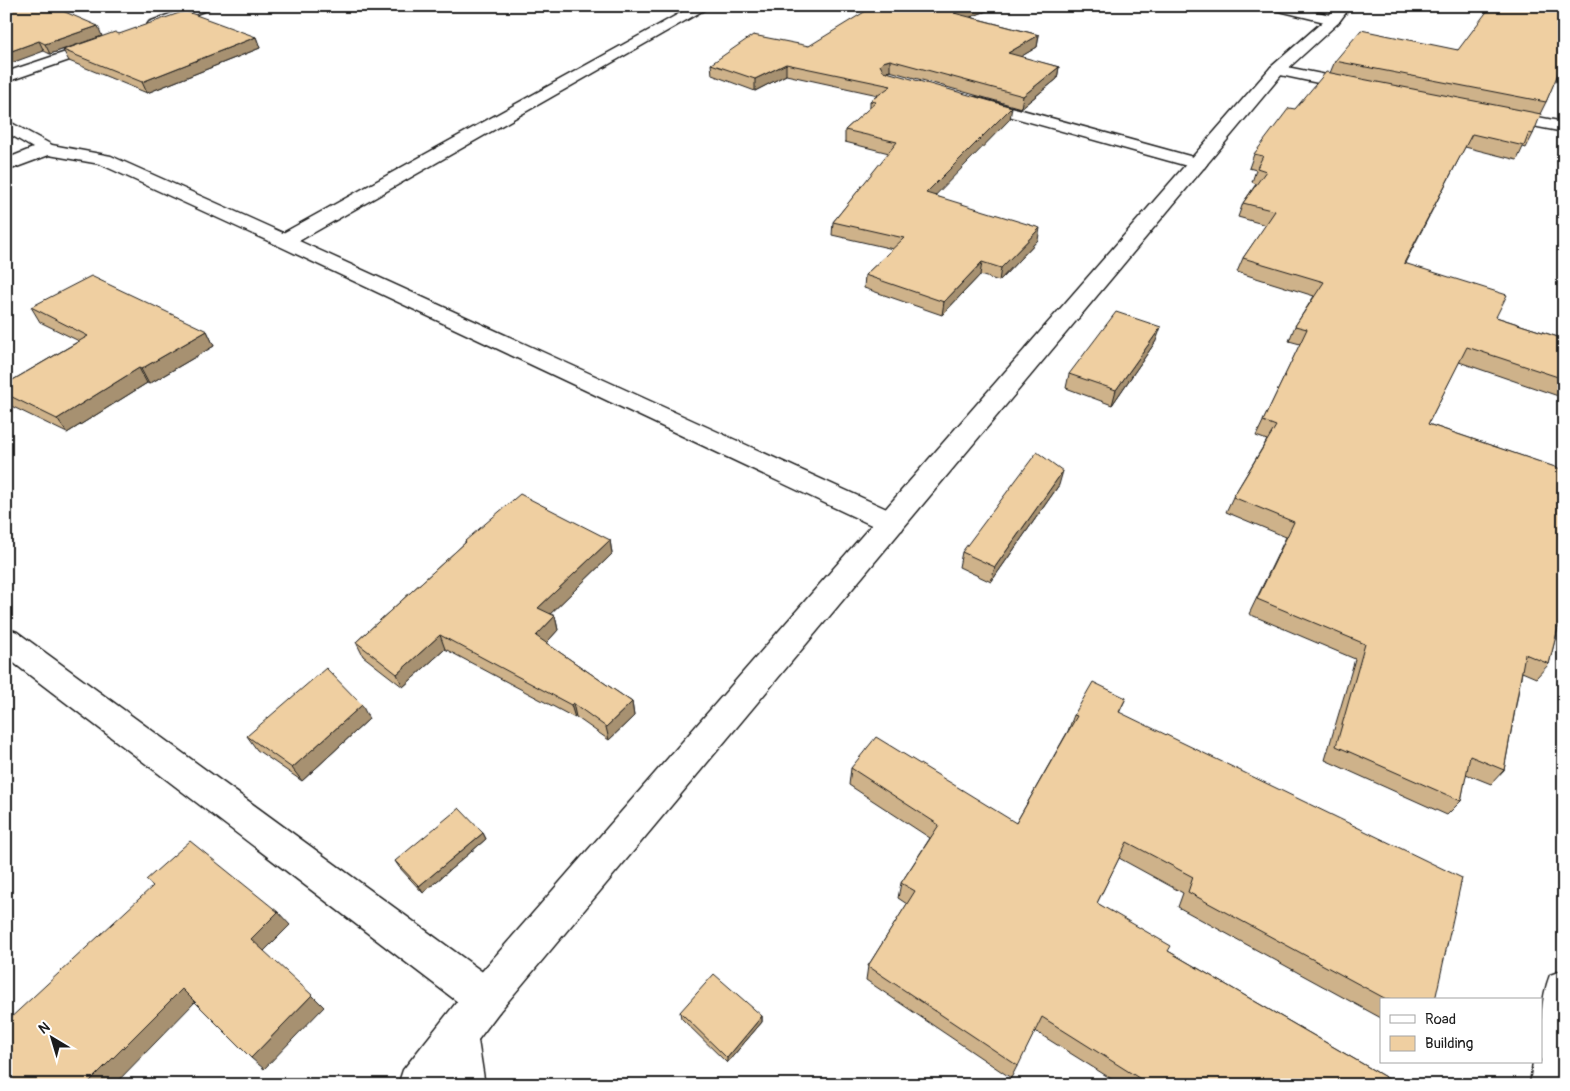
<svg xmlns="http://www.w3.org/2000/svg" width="1570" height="1091" viewBox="0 0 1570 1091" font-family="Pangolin,sans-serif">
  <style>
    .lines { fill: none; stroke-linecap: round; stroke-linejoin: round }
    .minor-casing { stroke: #1c1c1c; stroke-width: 3 }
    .tertiary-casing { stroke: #1c1c1c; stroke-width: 3 }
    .minor { fill: #fff; fill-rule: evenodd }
    .tertiary { fill: #fff; fill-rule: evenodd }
    .wall { fill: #ceb28a; stroke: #1c1c1c }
    .shaded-wall { fill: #a79171; stroke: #1c1c1c }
    .building { fill: #efcfa1; stroke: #1c1c1c }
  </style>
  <rect width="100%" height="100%" fill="#fff"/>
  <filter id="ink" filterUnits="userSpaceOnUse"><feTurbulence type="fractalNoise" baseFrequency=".02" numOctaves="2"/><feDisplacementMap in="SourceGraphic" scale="10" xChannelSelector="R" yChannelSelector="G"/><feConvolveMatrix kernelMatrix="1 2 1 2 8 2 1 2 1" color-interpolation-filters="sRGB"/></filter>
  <g filter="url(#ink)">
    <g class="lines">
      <!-- minor casing -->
      <g class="minor-casing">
        <path id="minor" d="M191,6H211L209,9L159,28H149L147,25L149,22Z
          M693,6H711L299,241L902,516L905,523L902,530L892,533L882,530L277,245L100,164L49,155L6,171V159L33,148L6,132V120L52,145L111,156L283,233Z
          M1269,6H1294L1338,17L1340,20L1338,23L1333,24L1271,9Z
          M102,40L107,41L109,44L107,47L6,82V72Z
          M1277,65L1356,81L1362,83L1364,86L1362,89L1356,91L1271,73L1269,70L1271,67Z
          M975,97L1204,160L1207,164L1204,168L1198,169L969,105L967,102L969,99Z
          M1501,110L1564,122V132L1495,119L1493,115L1495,111Z
          M6,628L17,632L499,984L504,998L499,1012L485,1017L471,1012L6,657Z
          M1564,970V1085H1530L1533,1062H1541C1541,1033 1539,1003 1550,975Z
          M457,1014L471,1020L477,1034L485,1085H444L437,1034L443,1020Z"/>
      </g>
      <!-- tertiary casing -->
      <g class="tertiary-casing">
        <path id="tertiary" d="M1336,6H1351L1338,23L1283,73L499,1012L444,1085H398L403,1070L471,984L1271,67L1328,17Z"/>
      </g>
      <!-- minor -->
      <use href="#minor" class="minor"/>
      <!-- tertiary -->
      <use href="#tertiary" class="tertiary"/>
    </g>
    <!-- wall -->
    <path class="wall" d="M6,6L102,36L50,54L44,51Z
      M1000,6L970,17L1039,35L1037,47L1020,57L1059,67L1057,79L1021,108L890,71L887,72L1010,119L934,195L1038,240L999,281L980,275L942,315L864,288L865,275L893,249L832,235L833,222L889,153L845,142V130L870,108V101L878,95L786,75L755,91L712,75L711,64L809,46Z
      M1564,6V64L1562,63L1546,102L1540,114L1533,134L1526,148L1523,147L1517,160L1465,147L1405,263L1496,317L1564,339V398L1459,362L1428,424L1563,470L1564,469V604L1549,664L1536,678L1522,672L1504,770L1491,784L1466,774L1461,801L1447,815L1325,760L1355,659L1249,614L1286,537L1226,512L1233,497L1267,440L1256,436L1300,344L1289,341L1295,326L1314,296L1237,272L1243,258L1266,225L1238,217L1243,203L1256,184L1252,182L1256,170L1249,168L1254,154L1295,109L1330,73L1335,61L1458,50Z
      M119,34L256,37L260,48L147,93L69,61L63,50Z
      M31,307L207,331L214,346L149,384L147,383L67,433L7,404L6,403V384L79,341L40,322Z
      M1156,341L1112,405L1066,388L1069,374Z
      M1059,485L991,582L959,567L962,552Z
      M610,540L612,554L550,614L555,616L558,630L546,643L632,702L634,716L609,740L576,717L575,718L445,649L403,687L363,656L356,642L465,543V541Z
      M1126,698L1119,713L1435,1000H1381V1018L1178,907L1183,893L1119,858L1097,903L1168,951L1399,1085H1121L1035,1031L1011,1078L866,980L868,966L907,904L898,898L901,883L930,838L849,785L851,768L1016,823L1068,731L1074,715Z
      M369,719L302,781L257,750L247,736Z
      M483,833L486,839L423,893L399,867L395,861Z
      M680,1012L762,1016V1022L727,1063L681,1018Z"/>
    <!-- shaded-wall -->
    <path class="shaded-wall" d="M971,6H1000L952,24L954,13Z
      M98,26L102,36L50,54L45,44Z
      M1039,35L1037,47L1007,65L1008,53Z
      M256,37L260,48L147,93L142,82Z
      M39,41L44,51L6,65V53Z
      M890,60V71L882,73L880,65L883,62Z
      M786,64V75L755,91V79Z
      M1059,67L1057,79L1021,108L1023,96Z
      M1012,107L1010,119L925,206L926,193Z
      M1040,228L1038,240L999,281L1001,268Z
      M982,262L980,275L942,315L944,302Z
      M1161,327L1156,341L1112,405L1116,390Z
      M207,331L214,346L149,384L141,369Z
      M139,368L147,383L67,433L57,419Z
      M1063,471L1059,485L991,582L995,567Z
      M610,540L612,554L542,622L538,608Z
      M555,616L558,630L540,650L536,636Z
      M440,635L445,649L403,687L397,674Z
      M632,702L634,716L609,740L606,727Z
      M573,703L576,717L575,718L571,705Z
      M362,705L369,719L302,781L292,768Z
      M483,833L486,839L423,893L419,886Z
      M278,912L290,925L263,952L251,939Z
      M182,989L196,1001L114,1085H86Z
      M312,995L324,1007L264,1069L251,1058Z
      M762,1016V1022L727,1063V1058Z"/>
    <!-- building -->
    <path class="building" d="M6,6H51L98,26L45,44L39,41L6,53Z
      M874,6H971L954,13L1039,35L1008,53L1059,67L1023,96L890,60L883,62L880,65L883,71L1012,107L926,193L1040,228L1001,268L982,262L944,302L865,275L904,238L833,222L897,142L845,130L876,102L870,101L891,86L786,64L755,79L711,64L753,35L809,46Z
      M1491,6H1564V60L1546,102L1335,61L1361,30L1458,50Z
      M185,11L256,37L142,82L63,50L115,32L119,34Z
      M1326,72L1541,114L1533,134L1529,133L1524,146L1472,134L1404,263L1507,295L1496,317L1564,339V379L1467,347L1428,424L1564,470V604L1549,664L1525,654L1504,770L1470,756L1461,801L1336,746L1365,644L1257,599L1294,522L1233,497L1276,426L1263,421L1307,329L1295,326L1324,282L1243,258L1275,211L1243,203L1266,171L1257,168L1263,156L1254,154L1289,108L1295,109Z
      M91,276L207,331L141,369L139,368L57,419L6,394V384L88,336L31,307Z
      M1116,312L1161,327L1116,390L1069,374Z
      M1037,452L1063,471L995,567L962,552Z
      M520,494L610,540L538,608L555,616L536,636L632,702L606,727L573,703L571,705L440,635L397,674L356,642L466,542L465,541Z
      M326,668L362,705L292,768L247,736Z
      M1093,682L1126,698L1119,712L1462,878L1435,1000H1388L1188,892L1193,877L1127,842L1097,903L1171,946L1168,951L1399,1085H1150L1042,1017L1018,1066L868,966L915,891L901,883L939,825L851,768L876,737L1016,823L1077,716L1074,715Z
      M459,808L483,833L419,886L395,861Z
      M190,841L278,912L251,939L312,995L251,1058L182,989L86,1085H6V1022L153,886L146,880Z
      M714,974L762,1016L727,1058L680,1012Z"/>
  </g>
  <!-- margin -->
  <rect width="1570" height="1091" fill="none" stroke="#fff" stroke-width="25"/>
  <rect x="12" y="12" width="1545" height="1066" fill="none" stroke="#1c1c1c" stroke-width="2" filter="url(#ink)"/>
  <!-- legend -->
  <rect x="1380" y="998" width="162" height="65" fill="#ffffff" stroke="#a4a4a4"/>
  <rect x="1390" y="1015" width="25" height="8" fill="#ffffff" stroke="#a4a4a4"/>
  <text x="1425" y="1024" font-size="15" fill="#1c1c1c">Road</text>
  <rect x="1390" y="1036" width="25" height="15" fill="#efcfa1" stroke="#a4a4a4"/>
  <text x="1425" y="1048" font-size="15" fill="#1c1c1c">Building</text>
  <!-- north arrow -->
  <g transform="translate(52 1038) rotate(322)" stroke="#ffffff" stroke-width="4" paint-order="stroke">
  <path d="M0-4L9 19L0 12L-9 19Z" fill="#1c1c1c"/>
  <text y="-8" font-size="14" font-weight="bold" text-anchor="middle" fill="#1c1c1c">N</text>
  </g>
</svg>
